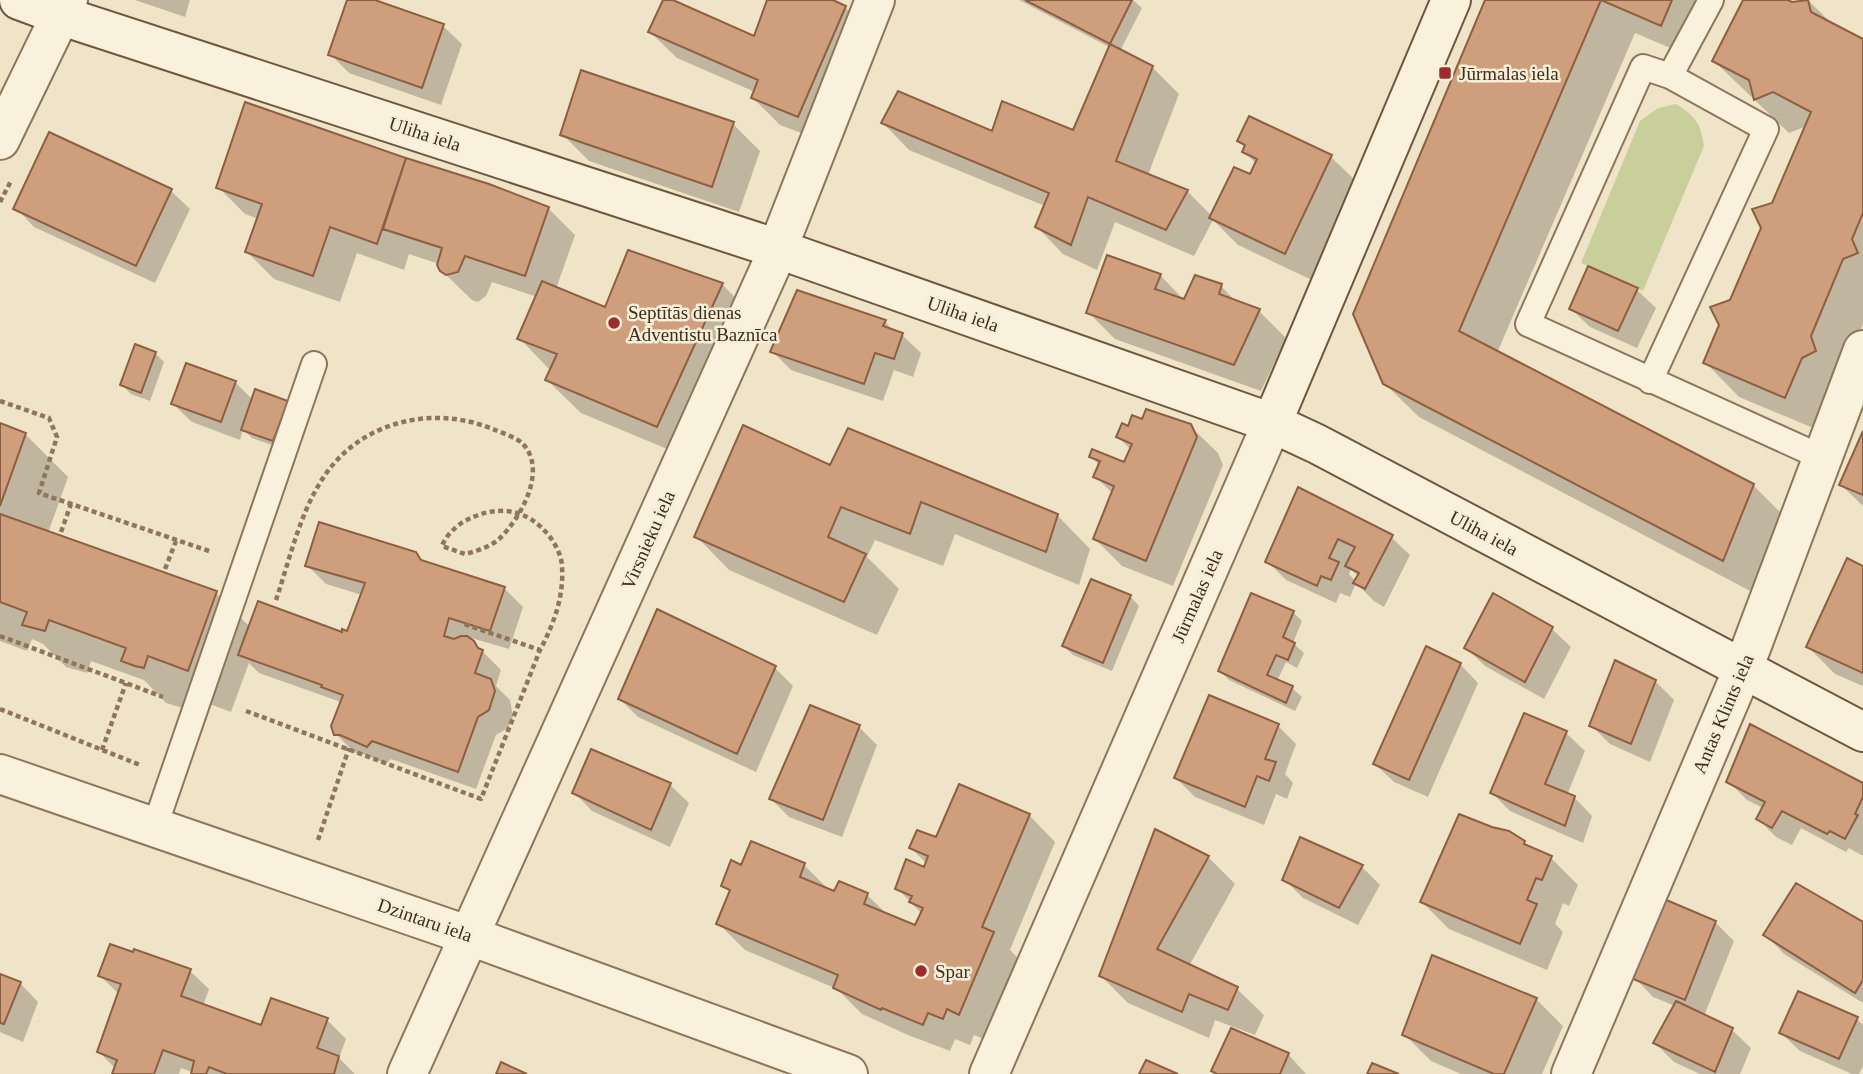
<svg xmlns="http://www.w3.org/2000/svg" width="1863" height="1074" viewBox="0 0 1863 1074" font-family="Georgia,serif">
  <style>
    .green { fill: #c9cf9b }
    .shadow { fill: #0003; fill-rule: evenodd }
    .building { fill: #cf9f7d; stroke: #8d5f41; stroke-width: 2 }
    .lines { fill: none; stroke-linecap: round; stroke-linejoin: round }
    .lane-casing { stroke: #8d765c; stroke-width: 28 }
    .street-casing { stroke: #8d765c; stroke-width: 42 }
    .secondary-casing { stroke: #6f573f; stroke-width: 42 }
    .path { stroke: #8d765c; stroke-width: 4.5; stroke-dasharray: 5 3.5; stroke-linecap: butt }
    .lane { stroke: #faf1dc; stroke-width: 24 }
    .street { stroke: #faf1dc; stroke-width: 38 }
    .secondary { stroke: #faf1dc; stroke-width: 38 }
    .poi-dot { fill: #9e2a2b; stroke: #f7eed8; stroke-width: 2.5 }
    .labels { text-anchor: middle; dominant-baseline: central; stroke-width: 5; stroke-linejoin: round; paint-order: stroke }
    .poi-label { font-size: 19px; fill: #3d2e20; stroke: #f7eed8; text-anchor: start }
    .street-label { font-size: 19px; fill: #3d2e20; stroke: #f7eed8 }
  </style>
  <rect width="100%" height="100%" fill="#f0e4c8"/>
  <!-- green -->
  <path class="green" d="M1676,104C1696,117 1700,122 1704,146L1643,291L1581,263L1640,121L1658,108Z"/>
  <!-- shadow -->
  <path class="shadow" d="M135,0H190L185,17Z
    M349,0H370L443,26L462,44L441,105L349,73L330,54Z
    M665,0L755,38L769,0H828L845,7L872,34L825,142L780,125L753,98L755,92L677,58L650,32Z
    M1019,0H1133L1142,8L1120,51L1152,67L1179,94L1148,175L1187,191L1212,216L1251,177L1257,164L1244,152L1246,147L1239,141L1331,157L1358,183L1312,280L1238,245L1213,220L1194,256L1115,222L1097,270L1063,254L1037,227L1045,206L909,150L883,123L993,133L1074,132L1111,48Z
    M1487,0H1720L1694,58L1635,33L1497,353L1753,485L1787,519L1756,594L1419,417L1384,383Z
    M1745,0H1784L1792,4L1808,0L1834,26L1863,41V324L1818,430L1739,397L1706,363L1807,126L1789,133L1714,61Z
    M246,105L488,186L548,208L575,235L556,289L606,310L722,284L755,318L691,459L581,413L547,380L551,371L519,338L537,297L492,282L486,296L478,302L472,300L444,273L439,264L409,254L404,270L357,253L340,302L274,279L247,252L258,219L245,214L218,187Z
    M733,124L760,151L739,212L589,161L562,134Z
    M171,191L190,209L155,283L34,227L16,208Z
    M1160,275L1185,301L1221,286L1238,304L1259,311L1286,338L1261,391L1115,339L1088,312Z
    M1637,290L1656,308L1637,348L1590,327L1571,309Z
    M885,322L895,332L902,335L921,353L913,377L894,370L883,401L791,370L772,351Z
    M155,353L164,362L150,401L131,394L122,385Z
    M235,382L253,400L287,402L296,411L283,449L252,438L243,429L240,440L192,422L173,404Z
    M0,425L25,434L68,477L48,533L216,593L250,627L348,633L362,595L326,584L307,565L415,553L425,563L504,588L523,607L509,649L461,635L473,642L501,670L496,686L510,700L513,717L508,728L496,735L476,789L391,759L386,764L360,753H355L336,734L341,704L338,701L259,673L249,663L231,712L191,697L186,709L166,703L144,680L91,661L87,673L66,667L43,644L32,639L27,651L0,641Z
    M1190,426L1218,453L1223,465L1173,586L1122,566L1095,539L1113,494L1096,477L1100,466L1091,457L1125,465L1131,450L1118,437L1129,428Z
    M1863,435V506L1841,485Z
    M831,467L1057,515L1090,549L1079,585L955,534L943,566L875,540L867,557L899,589L877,635L729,570L696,536Z
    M1298,489L1391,537L1410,555L1384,607L1374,601L1356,583L1350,597L1340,593L1336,603L1286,580L1267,561ZM1351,569L1359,577L1356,582L1349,574Z
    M1863,568V686L1835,674L1808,647Z
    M1130,596L1139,606L1112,671L1073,655L1064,646Z
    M1293,612L1302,621L1293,643L1304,653L1297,668L1286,662L1277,681L1292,688L1302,697L1295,711L1229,680L1220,671Z
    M1552,629L1571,647L1544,699L1485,666L1466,648Z
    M1460,664L1478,683L1428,797L1394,782L1375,764Z
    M775,668L793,686L756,772L638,717L620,699Z
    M1655,681L1674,700L1650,762L1610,744L1591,725Z
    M1525,715L1566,733L1585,751L1567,795L1574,797L1592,816L1583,843L1510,811L1492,793Z
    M1278,726L1296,744L1285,774L1293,783L1287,799L1276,794L1264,825L1195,797L1176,778Z
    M859,727L877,745L842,837L789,817L771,799Z
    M1728,781L1863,785V856L1849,848L1846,852L1801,828L1792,845L1776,837L1758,819L1763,808L1747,800Z
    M670,785L689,803L670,847L592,811L574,792Z
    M1029,815L1055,842L1010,950L1020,960L986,1040L974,1035L970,1045L955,1039L950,1051L908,1035L862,1014L837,989L745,950L718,923L731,893L723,885L742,867L804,865L831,892L867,895L888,915L916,927L922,914L897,888L925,869L927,864L911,848Z
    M1524,843L1530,849L1551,858L1578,885L1569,906L1563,903L1555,924L1563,932L1547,970L1449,929L1422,902Z
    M1208,857L1235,884L1189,966L1237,989L1264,1015L1255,1035L1215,1020L1209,1038L1128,1003L1101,976Z
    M1362,867L1380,885L1358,925L1303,898L1284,879Z
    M1715,922L1734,941L1704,1016L1732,1030L1751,1048L1740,1074H1700L1674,1062L1655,1043L1675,1006L1653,997L1635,978Z
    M1863,924V1003L1784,954L1766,935Z
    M190,971L209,989L203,1006L262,1027L272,1000L327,1020L346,1039L339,1058L355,1074H192V1072L181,1068L179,1074H114L116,1069L99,1052L119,994L100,976Z
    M0,976L20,983L38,1002L23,1042L0,1032Z
    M1536,999L1563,1026L1542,1074H1461L1431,1061L1404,1034Z
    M1857,1019L1863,1025V1066L1859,1074H1852L1800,1051L1781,1033Z
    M1288,1054L1306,1074H1216L1213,1071Z"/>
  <!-- building -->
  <path class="building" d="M347,0H375L444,24L422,88L328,55Z
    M663,0H673L754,36L767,0H833L846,6L798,117L751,98L758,80L648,32Z
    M1025,0H1132L1110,44Z
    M1485,0H1672L1661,26L1601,0L1459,331L1754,484L1723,561L1383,384L1353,314Z
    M1743,0H1788L1792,2L1808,0L1811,12L1863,39V213L1852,239L1858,253L1843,259L1811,336L1816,351L1802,358L1785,398L1703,363L1719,325L1710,307L1730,300L1761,228L1752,209L1772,203L1811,112L1773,92L1754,100L1749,80L1712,61Z
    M1110,44L1153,66L1116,161L1188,190L1166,230L1088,197L1071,245L1035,227L1049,193L881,123L898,91L992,131L1002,101L1073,130Z
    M581,70L734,122L712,187L560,135Z
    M245,102L406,158L377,244L330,227L313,276L245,252L262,204L216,188Z
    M1249,116L1332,155L1285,254L1209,218L1234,167L1250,174L1257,159L1242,152L1245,145L1237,141Z
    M49,132L172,189L136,266L13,209Z
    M406,158L489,184L549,207L525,276L465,256L458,272L446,275L440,271L437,265L442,248L383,229Z
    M628,250L723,283L657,427L545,380L557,354L517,339L542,281L605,307Z
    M1107,255L1161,274L1155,289L1184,299L1195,275L1222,284L1219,294L1260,309L1234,365L1086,313Z
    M1588,266L1638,288L1618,331L1569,309Z
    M797,290L886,320L883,326L903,333L894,359L875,353L864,384L770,352Z
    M135,344L156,352L141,393L120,385Z
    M186,363L236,381L221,422L171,404Z
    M255,389L288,401L273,441L241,430Z
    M1146,409L1191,424L1197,437L1146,561L1093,539L1114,486L1093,477L1100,461L1089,457L1092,449L1124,462L1132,444L1116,437L1122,423L1128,426L1132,415L1142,419Z
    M0,423L26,433L0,506Z
    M743,425L830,465L848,428L1058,514L1046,552L921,502L910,534L841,507L828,537L866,554L844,602L694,537Z
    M1863,431V495L1839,485Z
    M1298,487L1393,535L1365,589L1353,583L1359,573L1345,566L1355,547L1338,539L1329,558L1339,562L1331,580L1321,576L1317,586L1265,562Z
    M0,514L217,591L188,671L148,656L144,668L135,666L121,661L126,648L49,620L45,631L22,625L27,612L0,602Z
    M319,522L416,552L421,560L505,587L490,631L449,618L444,636L454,639L461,636H467L474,641L478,648L483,650L475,673L491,679L495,691L489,710L478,717L458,772L372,741L367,747L340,735H334L331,726L343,695L321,687L322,685L238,655L258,601L342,632V629L347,631L365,583L305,566Z
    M1847,558L1863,566V673L1806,647Z
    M1091,579L1131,595L1103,663L1062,646Z
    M1251,593L1294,611L1283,637L1295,643L1288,660L1276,655L1267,675L1293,686L1286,703L1218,671Z
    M1493,593L1553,627L1525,682L1464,648Z
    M657,609L776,666L737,754L618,699Z
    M1426,646L1461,663L1409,780L1373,764Z
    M1615,660L1656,680L1631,744L1589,726Z
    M1209,695L1279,724L1265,759L1276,762L1269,781L1257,776L1245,807L1174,778Z
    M810,705L860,725L823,820L769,799Z
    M1524,713L1567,731L1545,784L1575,796L1565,826L1490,793Z
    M1750,724L1863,783V797L1855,814L1858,815L1845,839L1830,831L1827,834L1782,811L1772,828L1756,819L1765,802L1726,782Z
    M591,749L671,783L651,830L572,793Z
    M959,784L1030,814L982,927L994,932L959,1015L947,1009L943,1019L928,1013L923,1025L882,1008L881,1010L833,988L838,975L716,924L730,890L721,886L731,860L741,865L751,841L805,863L800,877L834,891L839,881L868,893L864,904L915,925L923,908L909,902L912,896L895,889L906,859L924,867L928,856L909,848L917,830L936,837Z
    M1459,814L1492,827L1509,831L1525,841L1524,844L1552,856L1542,880L1536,878L1527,900L1537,904L1520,944L1420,902Z
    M1155,829L1209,856L1157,949L1238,987L1228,1010L1189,994L1182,1012L1099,976Z
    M1300,837L1363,865L1339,908L1282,880Z
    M1796,883L1863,922V980L1855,993L1763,935Z
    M1664,899L1716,921L1685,1000L1633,979Z
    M110,944L133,952L134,949L191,969L181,996L261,1025L271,998L328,1018L317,1048L339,1056L334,1074H227L209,1067L206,1074H191L194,1061L163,1050L154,1074H112L117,1060L97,1052L121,984L98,976Z
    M1432,955L1537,998L1504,1074H1494L1402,1035Z
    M0,974L21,982L4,1024L0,1023Z
    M1798,991L1858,1017L1839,1059L1779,1033Z
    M1676,1001L1733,1028L1715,1072L1653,1043Z
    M1231,1028L1289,1053L1280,1074H1217L1211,1071Z
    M1146,1060L1178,1074H1139Z
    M501,1062L527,1074H496Z
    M1372,1063L1399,1074H1367Z"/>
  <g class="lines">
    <!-- lane casing -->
    <g class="lane-casing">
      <path id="lane" d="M1670,76L1711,0
        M1650,381L1766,129L1670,76L1643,67L1528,324L1821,457
        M155,826L314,364"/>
    </g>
    <!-- street casing -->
    <g class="street-casing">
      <path id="street" d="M0,140L68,0
        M0,774L470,936L848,1074
        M407,1074L770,268L875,0
        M989,1074L1272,423
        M1571,1074L1743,669L1863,350"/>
    </g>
    <!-- secondary casing -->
    <g class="secondary-casing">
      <path id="secondary" d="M19,0L62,16L778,249L1272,423L1317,444L1863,732
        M1272,423L1451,0"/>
    </g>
    <!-- path -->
    <path class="path" d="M0,202L11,181
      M0,401L49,418L57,437L39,493L212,552
      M61,532L71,504
      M165,569L176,541
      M276,600C292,553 303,496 338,459C378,417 442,407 495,430C503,433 517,438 523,444C548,471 520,519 499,539C490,547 477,551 465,554L442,546C445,537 455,527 463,522C495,504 527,507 550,537C556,545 562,557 562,567C564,596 554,624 540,650L461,623
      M0,636L163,697
      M0,709L140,765
      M246,711L481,799L540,650
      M102,750L126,683
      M318,840L349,748"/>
    <!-- lane -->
    <use href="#lane" class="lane"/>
    <!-- street -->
    <use href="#street" class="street"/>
    <!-- secondary -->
    <use href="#secondary" class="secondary"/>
  </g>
  <!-- markers -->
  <g class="poi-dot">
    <rect x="1438" y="66" width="14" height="14" rx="3.5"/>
    <circle cx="614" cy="323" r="7"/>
    <circle cx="921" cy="971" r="7"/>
  </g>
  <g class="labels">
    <!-- poi labels -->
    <g class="poi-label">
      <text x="1459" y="73">Jūrmalas iela</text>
      <text x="628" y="312">Septītās dienas<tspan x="628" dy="22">Adventistu Baznīca</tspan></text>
      <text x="935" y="971">Spar</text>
    </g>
    <!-- street labels -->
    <g class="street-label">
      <text transform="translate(425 134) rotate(18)">Uliha iela</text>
      <text transform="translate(963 314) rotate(19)">Uliha iela</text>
      <text transform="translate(1484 533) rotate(28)">Uliha iela</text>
      <text transform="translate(648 540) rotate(-66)">Virsnieku iela</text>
      <text transform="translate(1197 596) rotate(-66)">Jūrmalas iela</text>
      <text transform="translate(1723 714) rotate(-67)">Antas Klints iela</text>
      <text transform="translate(425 920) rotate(19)">Dzintaru iela</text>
    </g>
  </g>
</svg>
